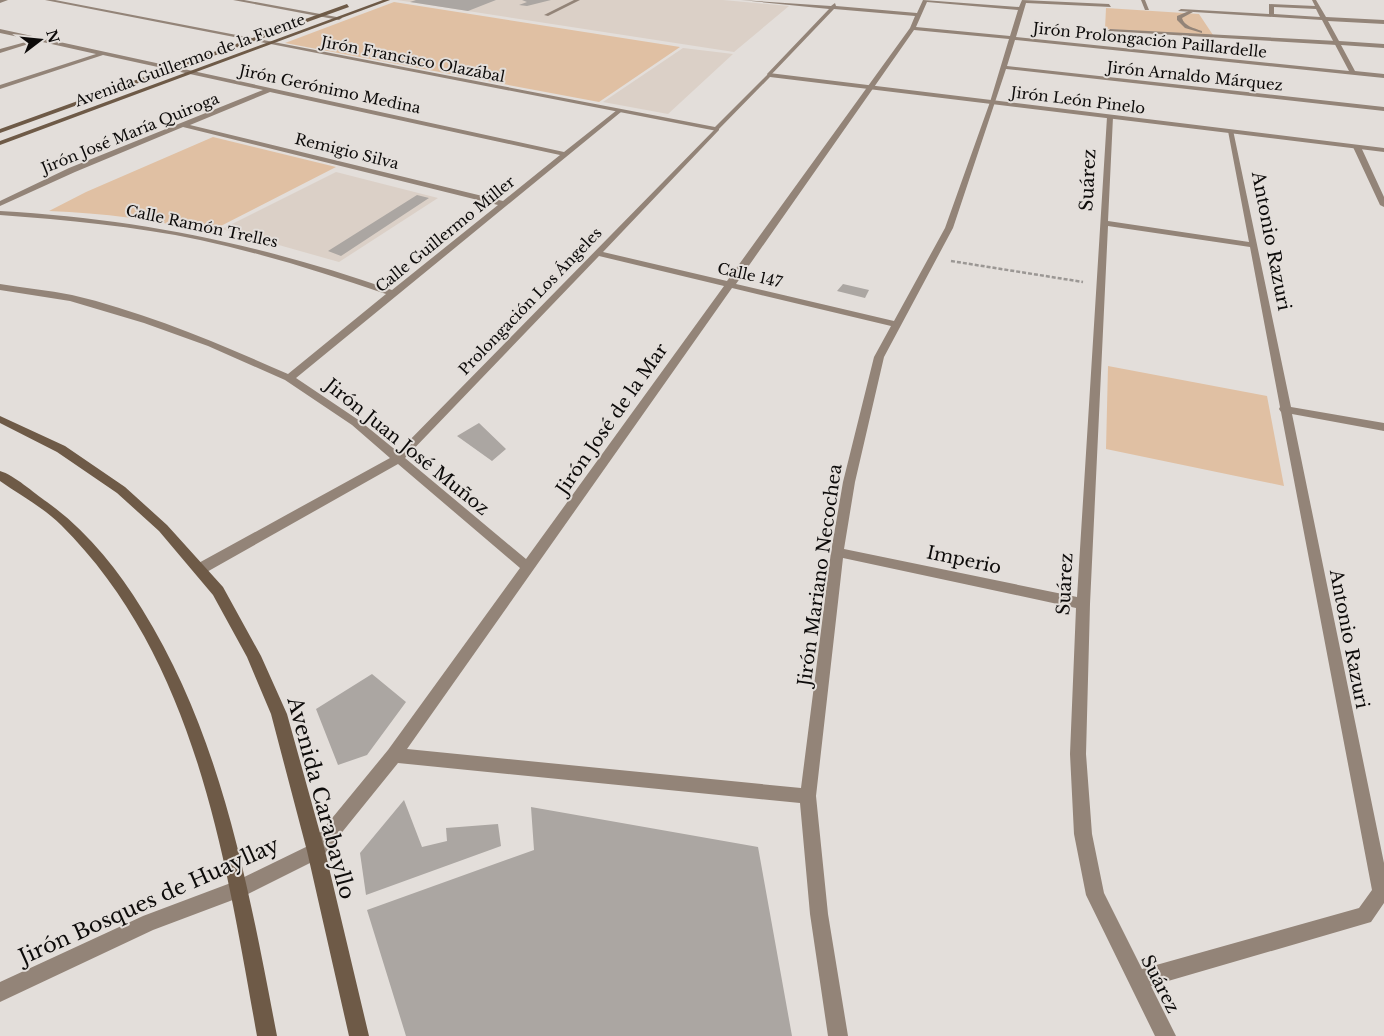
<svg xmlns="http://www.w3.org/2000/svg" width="1384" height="1036" viewBox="0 0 1384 1036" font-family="'Libre Baskerville',serif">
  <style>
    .built { fill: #dbd0c7 }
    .green { fill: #e0c0a3 }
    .building { fill: #aba6a2 }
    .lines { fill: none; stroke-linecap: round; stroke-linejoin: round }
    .path { stroke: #9b9794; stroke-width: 2.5; stroke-dasharray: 4 2; stroke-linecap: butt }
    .service { fill: #938478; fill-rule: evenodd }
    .minor { fill: #938478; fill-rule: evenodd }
    .tertiary { fill: #938478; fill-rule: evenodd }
    .secondary { fill: #6e5a47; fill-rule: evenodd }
    .labels { text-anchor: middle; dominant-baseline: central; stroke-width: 4; stroke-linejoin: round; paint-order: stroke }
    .far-street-label { font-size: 15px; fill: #0d0b0a; stroke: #e3deda }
    .street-label { font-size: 18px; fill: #0d0b0a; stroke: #e3deda }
    .near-street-label { font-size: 21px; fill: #0d0b0a; stroke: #e3deda }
  </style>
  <rect width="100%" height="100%" fill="#e3deda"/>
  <!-- built -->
  <path class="built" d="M397,0H723L789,6L734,52Z
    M683,48L733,54L668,114L603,102Z
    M336,172L438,198L339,262L222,229Z"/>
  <!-- green -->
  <path class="green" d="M394,2L680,47L599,102L285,43Z
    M1106,8L1199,14L1213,35L1105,29Z
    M213,137L336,167L209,232C156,220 103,213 49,211L86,192Z
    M1108,366L1267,396L1284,486L1106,449Z"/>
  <!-- building -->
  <path class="building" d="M416,0H496L468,11L410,2Z
    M522,0H551L527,6L519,5L527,2Z
    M417,195L429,198L341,256L328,251Z
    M843,284L869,290L865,298L837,291Z
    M479,423L506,449L492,461L457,436Z
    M372,674L406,702L367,755L338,765L316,709Z
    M404,800L422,847L447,841L446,828L498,824L501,846L366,895L360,853Z
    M531,807L758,847L792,1036H406L367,910L534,850Z"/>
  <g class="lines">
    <!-- path -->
    <path class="path" d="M951,261L1083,282"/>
    <!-- service -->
    <path class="service" d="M574,0H580L548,16L544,15Z
      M1189,11L1193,12L1182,18C1184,26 1194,28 1202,31V33L1185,28L1177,20V16Z
      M1110,29L1337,41L1340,43L1337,45L1108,31Z"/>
    <!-- minor -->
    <path class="minor" d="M0,0H8L0,3Z
      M233,0H244L342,18L339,20Z
      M741,0L831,6L835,3L836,6L917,13L923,0L1019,7L1022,0L1109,4L1111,7L1026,3L1016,37L1349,71L1322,20L1178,11L1181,9L1269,14V4L1315,6L1312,0H1316L1326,17L1384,20V24L1328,21L1339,41L1384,44V48L1341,45L1355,71L1384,74V78L1015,40L1007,66L1384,107V111L1006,69L953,228L884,357L855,482L844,549L1077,597L1107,117L1110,115L1113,117L1108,221L1249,242L1228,131L1233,130L1291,407L1384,423V431L1292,414L1384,863V903L1371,922L1151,986L1176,1036H1155L1086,895L1074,834L1070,754L1076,608L843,558L816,796L828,914L848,1036H828L810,914L800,803L398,763L322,857L246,895L153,930L0,1002V982L143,916L236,881L310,845L388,750L520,568L398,464L205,573H195L193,569L195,565L390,458L352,425L285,380L208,346L144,323L70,301L0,290V284C24,288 48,290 72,295C145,312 220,344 288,374L386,294C325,273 264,254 200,240C134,226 67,220 0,215V211C140,219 259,244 392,290L498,205L183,127L75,172L0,206V201L69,168L263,90L103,55L0,89V85L96,54L38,41L0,53V49L33,40L0,33V29L564,152L617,110H621V112L296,378L360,421L398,452L717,127L719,128V130L603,252L727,281L910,28L915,16L834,9L769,77L767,74L829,9ZM927,2L1018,10L1010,36L916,27ZM1274,7L1316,9L1320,17L1274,14ZM914,30L1009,39L990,102L945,228L894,321L736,284ZM270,92L560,155L503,201L190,125ZM1108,226L1250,247L1280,407L1279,409L1281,412L1372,890L1359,908L1142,969L1104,893L1092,834L1086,754L1090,604ZM599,256L724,286L526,559L405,458ZM732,288L891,326L874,357L843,482L831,552L801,788L407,749Z
      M1141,0H1145L1149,10H1145Z
      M1357,145L1361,147L1384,197V207L1380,205L1353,147Z"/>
    <!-- tertiary -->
    <path class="tertiary" d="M45,0H55L715,127L769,73L1384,148V152L770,77L717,131Z"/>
    <!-- secondary -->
    <path class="secondary" d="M383,0H390L0,145V141Z
      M347,4L349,7L0,133V129Z
      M0,416L65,446L125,487L167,525L223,587L261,656L287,714L325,851L369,1036H349L307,851L271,714L247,657L213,595L159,531L117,493L57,452L0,423Z
      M0,471C14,475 34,493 47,502C86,530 117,568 142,609C222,737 249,890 277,1036H257C225,857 196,659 61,525C44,508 20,495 0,481Z"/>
  </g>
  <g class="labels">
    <!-- far-street labels -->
    <g class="far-street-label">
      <text transform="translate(1150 40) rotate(6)">Jirón Prolongación Paillardelle</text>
      <text transform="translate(413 59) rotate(11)">Jirón Francisco Olazábal</text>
      <text transform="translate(190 60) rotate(-20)">Avenida Guillermo de la Fuente</text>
      <text transform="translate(1195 76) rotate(6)">Jirón Arnaldo Márquez</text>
      <text transform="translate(330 89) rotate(12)">Jirón Gerónimo Medina</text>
      <text transform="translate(1078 100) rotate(7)">Jirón León Pinelo</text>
      <text transform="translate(130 133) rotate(-22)">Jirón José María Quiroga</text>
      <text transform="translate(347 151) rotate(14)">Remigio Silva</text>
      <text transform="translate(202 226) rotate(12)">Calle Ramón Trelles</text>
      <text transform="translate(445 234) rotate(-39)">Calle Guillermo Miller</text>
      <text transform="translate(750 275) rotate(13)">Calle 147</text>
      <text transform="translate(530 301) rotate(-46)">Prolongación Los Ángeles</text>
    </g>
    <!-- street labels -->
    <g class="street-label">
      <text transform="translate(1088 180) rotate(-87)">Suárez</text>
      <text transform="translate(1271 241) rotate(79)">Antonio Razuri</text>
      <text transform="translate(612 419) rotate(-55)">Jirón José de la Mar</text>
      <text transform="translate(407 447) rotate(39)">Jirón Juan José Muñoz</text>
      <text transform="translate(964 560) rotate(12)">Imperio</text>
      <text transform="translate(820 575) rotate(-82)">Jirón Mariano Necochea</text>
      <text transform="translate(1065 584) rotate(-87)">Suárez</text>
      <text transform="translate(1349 639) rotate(79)">Antonio Razuri</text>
      <text transform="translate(1160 984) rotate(63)">Suárez</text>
    </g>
    <!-- near-street labels -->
    <g class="near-street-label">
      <text transform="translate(321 798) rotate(75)">Avenida Carabayllo</text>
      <text transform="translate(149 901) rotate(-24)">Jirón Bosques de Huayllay</text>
    </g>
  </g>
  <!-- north arrow -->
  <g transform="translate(40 40) rotate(74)" stroke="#e3deda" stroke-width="4" paint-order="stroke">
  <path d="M0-4L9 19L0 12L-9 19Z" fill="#0d0b0a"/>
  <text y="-8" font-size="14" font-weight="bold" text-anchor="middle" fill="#0d0b0a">N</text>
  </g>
</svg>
